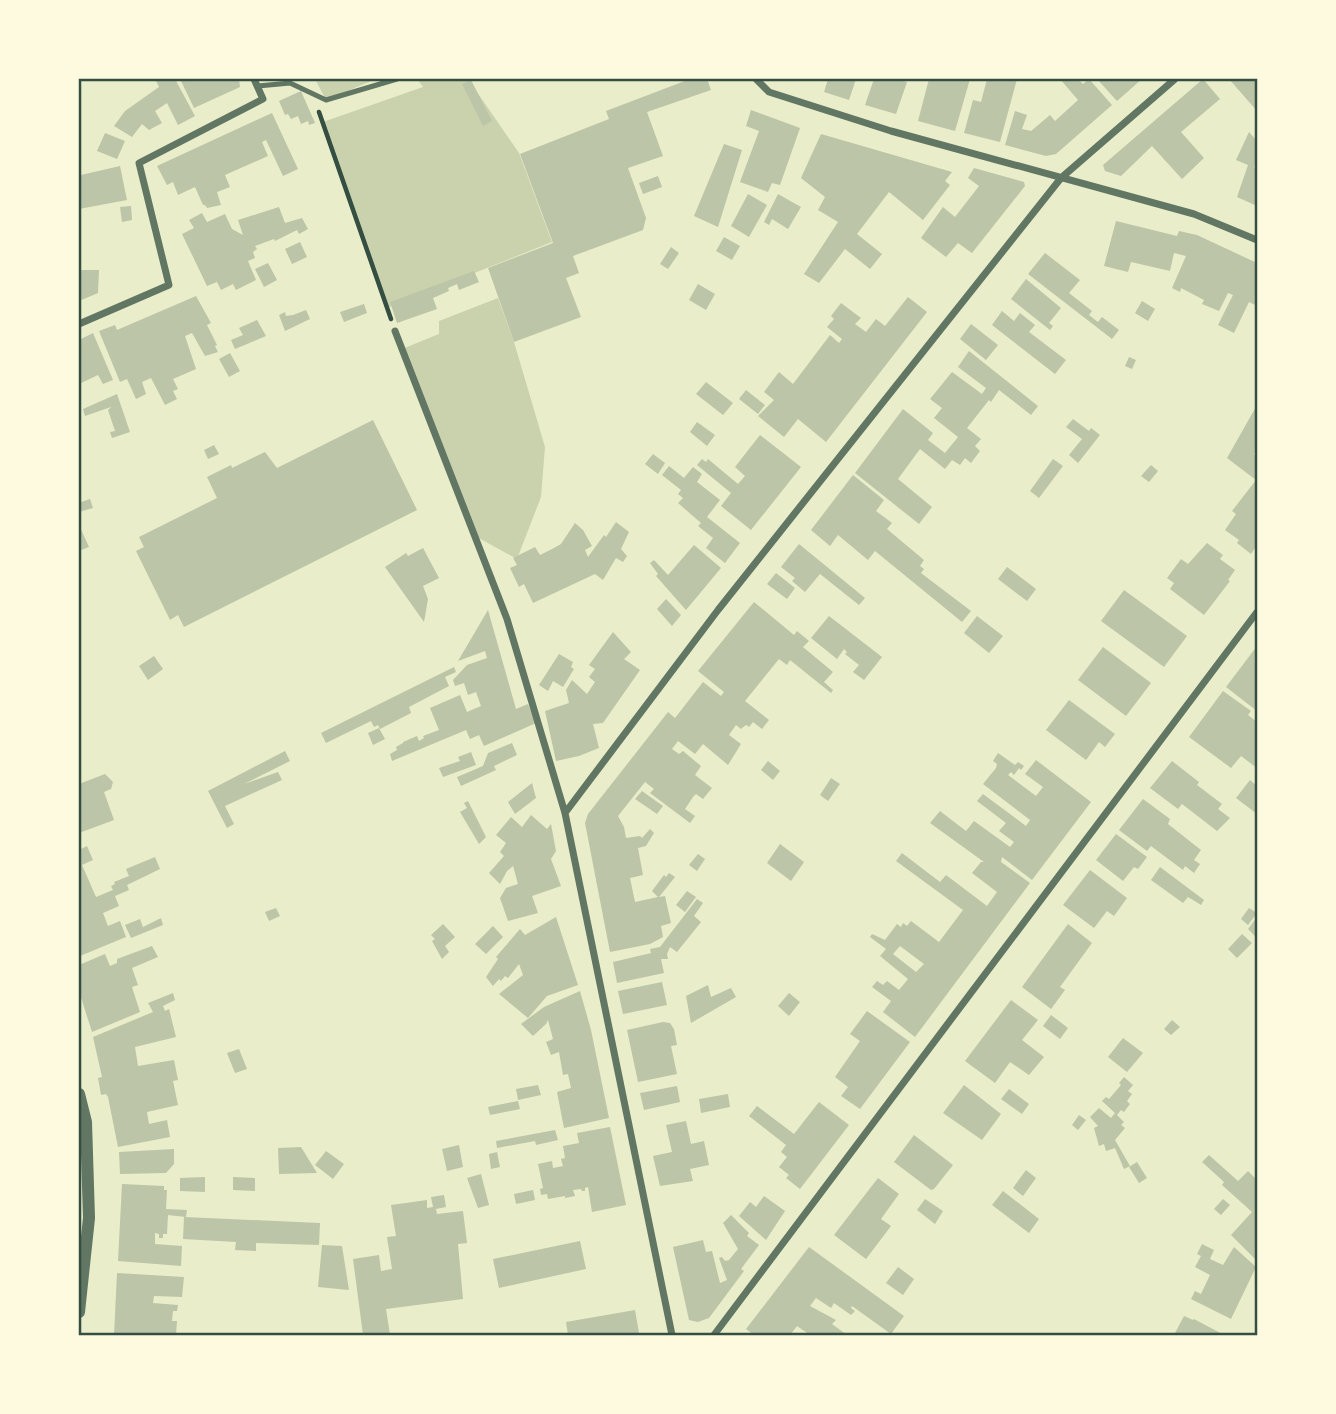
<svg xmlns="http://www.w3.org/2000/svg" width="1336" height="1414" viewBox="0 0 1336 1414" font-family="'Open Sans',sans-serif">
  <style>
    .green { fill: #cad2ad }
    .building { fill: #bcc5a7; fill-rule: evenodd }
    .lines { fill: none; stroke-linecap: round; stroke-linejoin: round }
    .path { stroke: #344e41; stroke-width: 4.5 }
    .service { stroke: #617663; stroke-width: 5 }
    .minor { stroke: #617663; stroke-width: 7 }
    .tertiary { stroke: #617663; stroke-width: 12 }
    .neatline { fill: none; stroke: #344e41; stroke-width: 2.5 }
  </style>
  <rect width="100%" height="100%" fill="#e9edc9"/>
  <!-- green -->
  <path class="green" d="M315,79H376L326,100Z
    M417,79H468L519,153L552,242L387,308L323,122L423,87Z
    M498,298L514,342L545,447L541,497L517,559L475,536L402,349L439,334V321Z"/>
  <!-- building -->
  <path class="building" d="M155,79H175L195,116L178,125L167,103L155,111L162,123L149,130L142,124L132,137L114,126L125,111L159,87Z
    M180,79H239L240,87L194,108Z
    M690,79H707L711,90L647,112L663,156L628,168L646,218L643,230L573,256L579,273L566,278L581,317L514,342L488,268L553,243L520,154L609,119L606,111Z
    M828,79H856L849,100L824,92Z
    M874,79H897L907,82L896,114L865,105Z
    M929,79H970L955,131L918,121Z
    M987,79H1017L1000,142L964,133L973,100L981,102Z
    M1060,79H1078L1083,84L1089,79L1112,105L1056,154L1046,156L1005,145L1015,111L1027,115L1022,129L1031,131L1050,115L1055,121L1078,100Z
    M1097,79H1142L1117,101Z
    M1203,79L1220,99L1181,132L1204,158L1182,179L1152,146L1121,176L1105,171L1103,165Z
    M1229,79H1257V111Z
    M471,80L492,121L483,126L462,84Z
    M301,91L315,123L309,125L308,121L301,124L298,116L291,119L288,114L285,115L279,101Z
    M751,110L800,128L780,185L772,183L768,192L740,182L759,131L746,126Z
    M272,113L298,169L283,176L266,140L262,142L268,156L225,175L230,187L217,192L221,205L207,208L205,205H203L195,187L178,195L173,182L167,185L157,166Z
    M1249,132L1257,141V161L1254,167L1257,169V206L1237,197L1248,165L1236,160Z
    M105,133L125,141L117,159L97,151Z
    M821,134L952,172L945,181L950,185L923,220L889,192L857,234L882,254L870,269L845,249L819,283L804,274L838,222L818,210L825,197L801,178Z
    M724,144L742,150L718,227L694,216Z
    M120,166L127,200L79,209L81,175Z
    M974,168L1024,182L1025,186L972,253L958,243L946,257L921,238L943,207L955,217L979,186L968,178Z
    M658,176L662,187L643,194L639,183Z
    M748,194L767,205L749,237L731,226Z
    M778,194L801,207L788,229L772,219L769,225L764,222Z
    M131,206L132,220L122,222L120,207Z
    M279,207L285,223L302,218L308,229L299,234L297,230L275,241L274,239L255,246L257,249L253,252L255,258L248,261L256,280L236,290L233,284L221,290L217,282L207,286L182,234L194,228L189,220L202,213L207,222L225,214L232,229L243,235L238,220Z
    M1116,221L1177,236L1179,231L1197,235L1257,263V306L1249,302L1234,333L1218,325L1233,295L1228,293L1219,311L1202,304L1204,300L1181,288L1180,292L1172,288L1186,256L1174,253L1170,271L1131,262L1128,272L1104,266Z
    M724,237L740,246L732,260L716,251Z
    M300,242L307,257L292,264L285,249Z
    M671,247L679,253L668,269L660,264Z
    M1045,253L1080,280L1069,293L1092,311L1089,315L1098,322L1102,317L1119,330L1112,339L1028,274Z
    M268,263L277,280L264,287L255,269Z
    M79,270H99L98,293L79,301Z
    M474,271L479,282L459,290L457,284L448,288L449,291L433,298L437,309L397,323L390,302Z
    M1026,279L1061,308L1049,323L1053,326L1050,330L1011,299Z
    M698,284L715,294L706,310L689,300Z
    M196,296L211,323L207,325L217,345L215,346L218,352L205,356L192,333L185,336L196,369L173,379L178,389L173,391L177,399L165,405L151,378L142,382L146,394L136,399L127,379L120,382L99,331L115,325L117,330Z
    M908,297L927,312L826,442L798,419L784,437L758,416L774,400L764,392L779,372L793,384L830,335L839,343L842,339L827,327L834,319L831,316L841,303L861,318L855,324L866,332L876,319L885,326Z
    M1142,301L1155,309L1148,321L1135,313Z
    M364,304L367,313L344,322L340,312Z
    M306,310L310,319L285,331L279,315L285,312L286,316L293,315Z
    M1002,311L1014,321L1020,313L1035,325L1029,332L1066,360L1055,374L992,325Z
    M257,320L266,336L235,349L231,340L243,335L239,328Z
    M971,324L998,345L986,360L960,339Z
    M93,333L113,380L103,384L98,375L79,384V340Z
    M969,351L1038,406L1031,415L999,390L991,402L989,400L967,428L981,439L975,446L980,451L971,463L965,458L960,465L952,460L945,469L920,449L898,479L932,507L919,524L855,473L903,409L933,433L928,440L945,453L958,437L934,418L942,408L930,399L952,372L982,394L986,388L958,367Z
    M230,353L240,371L229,377L219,359Z
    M1129,357L1136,360L1132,369L1125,366Z
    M706,382L733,403L723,415L696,394Z
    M746,390L765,405L758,414L739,399Z
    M117,394L130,432L112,438L110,432L115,431L108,410L111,407L85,416L83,409Z
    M1257,405V449L1254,454L1257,456V545L1251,554L1237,543L1239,540L1225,530L1236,514L1232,511L1256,480L1227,458Z
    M1073,419L1089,431L1091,428L1100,435L1078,463L1069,455L1082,439L1066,427Z
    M373,420L417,510L184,627L178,615L170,620L136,551L144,547L139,537L217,498L207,477L231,465L232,468L265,452L277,468Z
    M697,422L715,435L707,446L690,432Z
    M760,435L801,467L751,530L721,506L731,493L697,465L702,459L706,462L708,459L738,484L745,476L735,467Z
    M214,445L219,454L208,459L204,450Z
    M653,454L665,463L658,474L645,464Z
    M1053,459L1063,466L1039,498L1030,491Z
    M1151,465L1158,471L1149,482L1141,476Z
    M669,466L684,478L693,467L702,474L697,482L720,500L707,517L740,543L725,563L706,548L713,538L698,526L701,523L678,503L683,498L678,494L681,490L662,475Z
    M853,475L884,500L876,511L892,523L887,529L924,560L920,566L924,569L921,573L971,611L962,622L875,551L868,560L838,535L830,546L811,530Z
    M79,497L81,502L90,499L93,508L79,512Z
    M616,522L629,532L621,549L627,556L623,562L616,558L603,580L595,574L533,603L524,584L519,587L510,568L517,565L513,558L535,547L540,555L552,549L561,544L575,523L583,530L592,546L585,550L588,557L604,535L606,537Z
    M79,525L89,547L79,551Z
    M1207,543L1223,555L1220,559L1235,570L1228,580L1230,581L1204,615L1170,589L1174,583L1167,578L1181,559L1188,564Z
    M799,544L865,598L859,605L820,574L805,592L792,581L795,578L781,567Z
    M694,545L721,568L686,610L656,576L658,574L650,563L654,560L668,575Z
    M423,548L439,578L423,586L428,599L424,622L385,567L406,553L408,556Z
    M1007,567L1036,589L1027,601L998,579Z
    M776,573L795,588L787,599L767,584Z
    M1124,590L1187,636L1164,667L1101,621Z
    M666,599L681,615L672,626L657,609Z
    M754,602L794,635L797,631L809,641L803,647L833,672L824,682L833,690L831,693L790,660L787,665L779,659L745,701L769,720L762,729L753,722L749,727L746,725L741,729L736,725L729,735L741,744L728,765L703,744L695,754L678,741L672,749L679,754L683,751L701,766L695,775L712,788L703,799L696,794L693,797L685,809L695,816L690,823L650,793L654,789L645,782L618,816L624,827L626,838L640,836L642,838L650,829L654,833L646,846L638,848L643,875L630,878L635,902L658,897L652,891L664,875L666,877L669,873L675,877L659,897L665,896L671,923L661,926L663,937L650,944L610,952L585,823L588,814L668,712L675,718L703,682L721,696L724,692L698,671Z
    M488,610L516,709L528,704L536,723L484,746L479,735L470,739L466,730L392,761L390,754L397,750L396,747L403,743V742L417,736L419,741L424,738L423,736L439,730L430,708L460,695L467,712L481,706L476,692L468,695L464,683L455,686L453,680L467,665L487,658L485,651L458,661Z
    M829,616L882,657L864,680L853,672L859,665L845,654L847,652L844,649L837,659L811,638Z
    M977,616L1003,636L989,653L964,633Z
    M613,632L631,652L624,659L640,670L603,723L593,724L599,748L579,756L556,761L545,711L569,703L566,690L572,680L587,694L595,682L589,677L595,669L589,665Z
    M1257,646V711L1226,687Z
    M1103,647L1151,683L1126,716L1078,680Z
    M559,654L573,662L571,667L574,669L563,687L553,681L548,691L539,685Z
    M154,656L163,669L148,680L139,666Z
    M454,667L456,672L445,677L449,686L409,707L411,713L380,729L378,725L374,727L371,721L326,743L321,733Z
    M1223,691L1251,711L1248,715L1257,722L1255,733L1257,735V768L1241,756L1231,768L1189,737Z
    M1069,700L1115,734L1105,747L1099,742L1086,760L1046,730Z
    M379,728L385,739L373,745L368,733Z
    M512,743L517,755L494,766L496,770L461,786L457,777L483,766L488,753Z
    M285,751L290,761L244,784L278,772L282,780L225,806L234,824L227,828L208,791Z
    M471,752L476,765L443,777L439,768L460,761L458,757Z
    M998,753L1015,765L1018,762L1024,766L1021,770L1019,768L1014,775L1011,772L1008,775L1036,796L1043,787L1025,774L1036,760L1091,802L1032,880L1002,857L1001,862L1030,883L915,1037L883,1012L891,1001L872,987L877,981L883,985L887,981L899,990L908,979L880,956L886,949L870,937L872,934L885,940L897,924L901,927L903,923L907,926L911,921L939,942L963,910L896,861L902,853L940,882L946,875L987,906L997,892L972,873L981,862H984L930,823L940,811L966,831L974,821L1010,847L1014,842L999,831L1006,823L977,801L983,794L1026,826L1030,820L983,784L996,768L997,764L993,761ZM900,946L924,964L916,972L893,954Z
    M768,761L780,771L773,780L761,770Z
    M1172,761L1199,782L1197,785L1222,804L1218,809L1230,818L1217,831L1182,804L1178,809L1150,788Z
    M105,774L113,782L111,789L104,792L114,820L79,833V784Z
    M831,778L840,784L828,801L820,795Z
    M1250,780L1257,786V814L1236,798Z
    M532,783L536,798L515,814L508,802Z
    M642,791L663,806L657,814L635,799Z
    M1143,799L1170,819L1168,824L1201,850L1194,860L1200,864L1194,873L1185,866L1183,870L1151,846L1147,851L1119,830Z
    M468,801L486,837L479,844L460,812L467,808L464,803Z
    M531,815L547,829L551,824L556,851L551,859L561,886L532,896L538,913L508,921L500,898L506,888L518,884L513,866L507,871L500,884L489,873L504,856L500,852L506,843L496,835L511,817L522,827Z
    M1116,834L1147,857L1138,869L1134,867L1123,881L1096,860Z
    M780,844L804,862L791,881L767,863Z
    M87,846L93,860L82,865L96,897L113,890L111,886L115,884L114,882L129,876L126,869L155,857L160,869L127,885L129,890L115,896L119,906L103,913L108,926L120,921L126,937L80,956L79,850Z
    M698,854L705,859L697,871L689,865Z
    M1160,867L1204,900L1201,905L1188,897L1183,903L1151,880Z
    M1090,870L1127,898L1114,916L1107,911L1094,928L1063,905Z
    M687,891L696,897L685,912L676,905Z
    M697,899L703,903L694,916L701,922L677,952L670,947L667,954L668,959H661L664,973L617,983L613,962L651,953L650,949L660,947Z
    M276,908L280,916L269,921L265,912Z
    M1249,908L1257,913L1248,925L1241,919Z
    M556,917L578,985L547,996L528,1018L499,994L523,975L519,964L508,978L505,976L501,981L499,979L493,986L486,977L498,959L496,957L520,929L525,935Z
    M1257,917V938L1248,929Z
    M161,918L163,925L131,938L125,925L140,919L143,927Z
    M443,924L455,937L445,946L449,952L442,959L432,941L435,939L431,935Z
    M1068,924L1092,943L1060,987L1065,990L1051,1009L1022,987Z
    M493,926L503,937L486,954L475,944Z
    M1242,934L1252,943L1237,958L1228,949Z
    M152,946L158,957L132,968L138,985L132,987L140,1012L92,1032L79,991V965L105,954L110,966L117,963V959Z
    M662,982L667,1005L623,1014L618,991Z
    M708,985L711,997L731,988L736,997L691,1023L686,996Z
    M580,991L591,1030L609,1118L564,1128L557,1092L571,1088L568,1074L563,1075L559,1052L551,1055L546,1042L553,1039L548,1020L546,1024L533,1036L521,1024L544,1007Z
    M173,993L175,1000L163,1006L165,1011L169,1009L176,1037L135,1047L138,1066L174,1060L178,1080L173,1081L178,1105L147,1112L149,1124L167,1120L170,1137L118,1147L108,1097L106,1094L101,1095L98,1078L102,1077L93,1037L153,1012L148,1003Z
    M789,993L800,1002L789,1016L778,1006Z
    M1011,1000L1038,1020L1022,1040L1044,1057L1029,1075L1010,1062L995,1083L965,1061Z
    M867,1011L910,1042L860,1109L841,1096L848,1087L835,1077L860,1041L850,1034Z
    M1051,1015L1068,1028L1060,1039L1043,1026Z
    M1172,1020L1180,1027L1171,1035L1164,1029Z
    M663,1022L670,1023L674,1029L677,1045L671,1046L677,1074L638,1082L627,1030Z
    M1123,1038L1143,1053L1127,1072L1108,1057Z
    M239,1049L247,1069L235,1073L227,1053Z
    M1124,1077L1133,1085L1128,1091L1132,1094L1127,1101L1130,1104L1124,1112L1121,1110L1117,1115L1124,1122L1121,1125L1125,1128L1115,1140L1130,1166L1124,1169L1115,1148L1106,1151L1104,1144L1099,1146L1094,1128L1098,1126L1090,1117L1099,1108L1111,1118L1115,1113L1102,1101L1106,1097L1109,1099L1121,1085L1119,1083Z
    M538,1085L541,1095L518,1100L516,1089Z
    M964,1085L1001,1114L982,1140L943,1113Z
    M677,1086L680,1102L644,1110L640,1093Z
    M1009,1089L1029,1104L1022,1114L1001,1099Z
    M728,1094L730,1107L701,1113L699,1099Z
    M518,1101L520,1109L490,1115L488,1107Z
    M819,1102L849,1125L800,1189L786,1178L789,1175L779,1167L787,1157L781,1152L786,1145L749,1116L757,1106L794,1134Z
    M1079,1115L1086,1120L1078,1130L1072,1125Z
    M686,1121L691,1144L704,1141L709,1165L690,1169L693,1181L660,1186L653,1156L672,1152L666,1125Z
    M610,1127L626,1205L592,1212L588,1187L585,1188V1191H582L581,1189L573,1190L575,1196L565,1198V1196L548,1199L547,1194L541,1195L540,1189L543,1188L538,1164L552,1161L553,1168L563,1166L561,1159L565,1158L563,1146L579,1143L577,1133Z
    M555,1130L558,1140L536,1145L535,1141L497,1148L496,1141Z
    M914,1135L953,1165L934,1189L931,1190L894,1162Z
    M459,1145L463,1167L447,1171L442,1149Z
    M301,1147L317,1173L279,1174L278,1148Z
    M174,1149V1164L166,1173L120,1174L119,1152Z
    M326,1151L344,1164L333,1179L315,1165Z
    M497,1152L500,1167L491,1169L489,1154Z
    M1209,1155L1238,1181L1248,1171L1257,1180V1261L1231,1235L1252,1212L1222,1185L1224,1182L1202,1162Z
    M1137,1162L1147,1178L1139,1183L1129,1167Z
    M1026,1170L1036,1178L1023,1196L1013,1188Z
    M481,1174L489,1205L478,1208L467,1178Z
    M205,1177V1192L180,1191V1178Z
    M233,1177L255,1178V1191L233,1190Z
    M878,1178L899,1194L881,1219L891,1226L866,1259L834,1235Z
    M122,1184L164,1186V1190H167L166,1209L187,1210L186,1217L168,1215L167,1234H163V1238H159V1234L155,1233V1244L182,1246L181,1266L118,1261Z
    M533,1190L535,1200L516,1204L514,1194Z
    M1003,1191L1039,1219L1029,1233L992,1205Z
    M444,1195L446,1207L436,1209L437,1214L463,1211L467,1243L458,1244L463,1299L386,1309L390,1335H363L353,1259L379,1255L381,1271L392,1269L387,1237L396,1236L391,1205L427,1200V1208L433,1207L431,1197Z
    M764,1196L785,1211L766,1240L739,1216L750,1202L756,1207Z
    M925,1199L943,1211L935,1224L917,1210Z
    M1223,1199L1230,1205L1221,1215L1214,1209Z
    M731,1215L749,1233L747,1236L759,1245L741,1269L744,1271L709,1318L698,1322L689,1320L673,1247L703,1240L706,1252L712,1251L720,1283L727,1280L719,1258L722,1257L725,1261L729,1260L738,1249L723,1223Z
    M184,1217L320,1223L319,1245L256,1243V1251L235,1250L236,1242L183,1239Z
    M580,1241L586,1269L499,1288L493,1259Z
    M1202,1244L1214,1250L1210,1259L1223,1265L1234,1247L1256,1267L1231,1319L1191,1299L1195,1291L1201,1294L1210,1275L1195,1267L1201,1256L1197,1254Z
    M322,1245L342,1246L349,1290L318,1287Z
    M809,1247L904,1316L891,1334L852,1306L851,1308L855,1311L851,1315L834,1303L831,1308L816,1298L810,1306L836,1320L832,1324L847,1335H810L797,1326L790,1335H754L746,1329Z
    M898,1267L914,1279L903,1295L886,1283Z
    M117,1273L184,1277L182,1297L154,1296L153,1303L178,1305L177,1311H173L172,1321H177L176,1335H114Z
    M635,1310L639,1333L626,1335H568L566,1322Z
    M1184,1316L1193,1320L1194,1319L1224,1335H1174Z"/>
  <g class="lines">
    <!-- path -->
    <path class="path" d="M319,112L391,319"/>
    <!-- service -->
    <path class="service" d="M258,86L290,83L326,100L397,79"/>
    <!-- minor -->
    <path class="minor" d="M756,79L769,92L891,131L1194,214L1257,240
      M79,324L169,285L139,163L263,99L254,79
      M395,331L507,619L565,813L672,1335
      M565,813L718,610L1061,178L1175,79
      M714,1335L1257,612"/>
    <!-- tertiary -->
    <path class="tertiary" d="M79,1094L86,1122L89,1218L79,1312"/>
  </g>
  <!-- border -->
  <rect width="1336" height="1414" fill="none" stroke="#fefae0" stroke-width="161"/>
  <rect x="80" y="80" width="1176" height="1254" class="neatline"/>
</svg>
